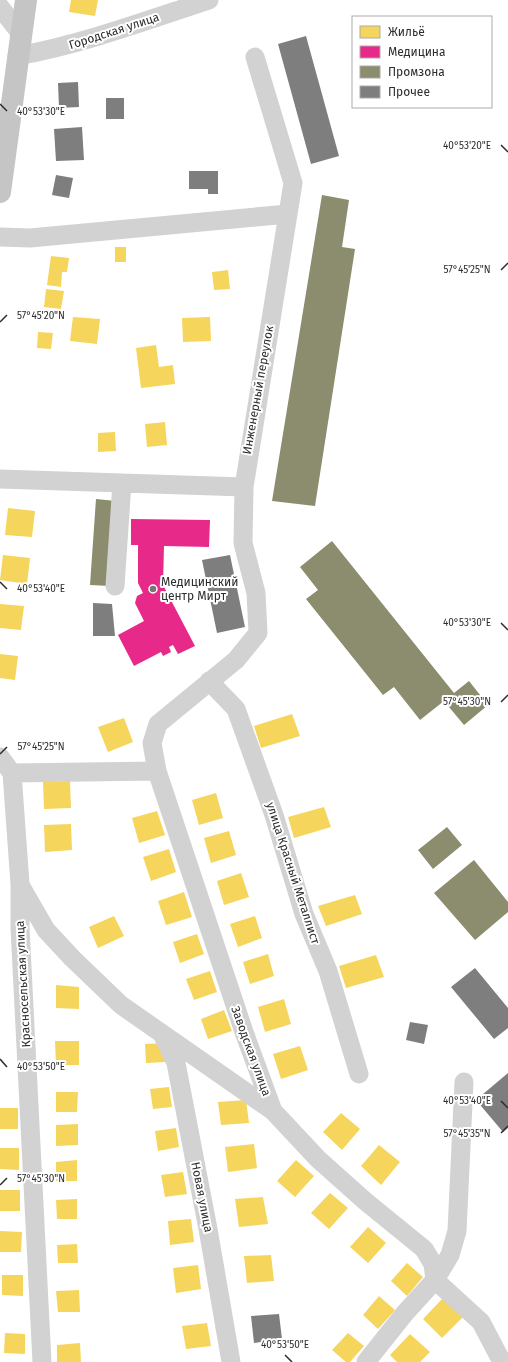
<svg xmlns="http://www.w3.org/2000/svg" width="508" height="1362" viewBox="0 0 508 1362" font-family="'Fira Sans',sans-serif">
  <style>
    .homes { fill: #f6d55c }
    .health { fill: #e7298a }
    .industry { fill: #8c8c6e }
    .building { fill: #7e7e7e }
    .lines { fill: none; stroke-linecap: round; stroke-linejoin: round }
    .minor { stroke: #d2d2d2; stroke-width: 19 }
    .major { stroke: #c5c5c5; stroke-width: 22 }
    .ticks { fill: none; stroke: #2d2d2d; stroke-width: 1.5 }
    .poi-dot { fill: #767676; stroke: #fff; stroke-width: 1.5 }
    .labels { text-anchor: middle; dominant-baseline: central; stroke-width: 4; stroke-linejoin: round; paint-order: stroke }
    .street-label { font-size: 12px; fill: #2d2d2d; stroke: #fff }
    .poi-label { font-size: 12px; fill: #2d2d2d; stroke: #fff; text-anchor: start }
    .ticks-label { font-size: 10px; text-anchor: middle; fill: #2d2d2d; stroke: #fff; stroke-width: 4; stroke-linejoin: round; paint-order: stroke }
  </style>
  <rect width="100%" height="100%" fill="#fff"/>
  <!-- homes -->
  <path class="homes" d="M71,0H98L95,16L69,12Z
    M115,247H126V262H115Z
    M51,256L69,258L67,272H62L61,287L47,285Z
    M228,270L230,289L214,290L212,272Z
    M46,289L64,291L61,309L44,307Z
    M73,317L100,319L97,344L70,341Z
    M210,317L211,341L183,342L182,318Z
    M38,332L53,333L51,349L37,348Z
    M156,345L159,367L173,365L175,384L141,388L136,348Z
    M165,422L167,445L147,447L145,424Z
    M115,432L116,451L98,452V433Z
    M8,508L35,511L32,537L5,535Z
    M3,555L30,558L27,584L0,580Z
    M0,604L24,606L21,630L0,628Z
    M0,654L18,656L15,680L0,678Z
    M292,714L300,736L261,748L254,726Z
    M124,718L133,742L108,752L98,727Z
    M70,781L71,808L44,809L43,782Z
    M216,793L223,818L199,825L192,800Z
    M324,807L331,827L294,838L288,817Z
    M157,811L165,835L139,843L132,818Z
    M71,824L72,850L45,852L44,825Z
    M229,831L236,855L211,863L204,838Z
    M169,849L176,872L151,881L143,857Z
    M241,873L249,897L224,905L217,881Z
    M184,892L192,917L166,925L158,901Z
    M355,895L362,914L326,926L318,906Z
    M114,916L124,936L98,948L89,927Z
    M255,916L262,938L238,947L230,924Z
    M197,934L204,954L180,963L173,942Z
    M268,954L274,976L250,984L243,962Z
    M376,955L384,977L346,988L339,966Z
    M210,971L217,992L194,1000L186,979Z
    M56,985L79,987V1009L56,1008Z
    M284,999L291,1024L265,1032L258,1007Z
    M224,1010L232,1031L208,1039L201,1019Z
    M55,1041H79V1065H56Z
    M164,1043L165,1062L146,1063L145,1044Z
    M300,1046L308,1070L281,1079L273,1054Z
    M169,1087L172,1107L153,1109L150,1089Z
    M56,1092H78L77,1112H56Z
    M246,1100L249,1123L221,1125L218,1102Z
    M0,1108H18V1129H0Z
    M341,1113L360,1129L342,1150L323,1132Z
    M78,1124V1145L56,1146V1125Z
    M176,1128L179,1147L158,1151L155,1131Z
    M254,1144L257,1168L228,1172L225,1147Z
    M379,1145L400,1162L381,1185L361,1166Z
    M0,1148H19V1170L0,1169Z
    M77,1160V1181H56V1162Z
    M296,1160L314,1176L295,1197L277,1181Z
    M183,1172L187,1194L165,1197L161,1175Z
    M0,1190H20V1211H0Z
    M330,1193L348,1208L329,1229L311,1213Z
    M263,1197L268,1224L239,1227L235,1199Z
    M77,1199V1219H57L56,1200Z
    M191,1219L194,1242L170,1245L168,1221Z
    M368,1227L386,1243L368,1263L350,1247Z
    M0,1231L22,1232L21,1252H0Z
    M77,1244L78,1263H58L57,1245Z
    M271,1255L274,1281L247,1283L244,1256Z
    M407,1263L423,1277L407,1296L391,1281Z
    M198,1265L201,1289L176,1293L173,1268Z
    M2,1275H23V1296L2,1295Z
    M79,1290L80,1312H58L56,1291Z
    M379,1296L395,1310L378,1329L363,1315Z
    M443,1298L463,1317L442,1338L423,1319Z
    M207,1323L211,1346L186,1349L182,1326Z
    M5,1333L25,1334V1354L4,1353Z
    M348,1333L364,1346L350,1362H346L332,1350Z
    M410,1334L430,1352L420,1362H397L390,1355Z
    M80,1343L81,1362H57V1345Z"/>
  <!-- health -->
  <path class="health" d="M131,519L210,520L209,547L164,546L163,585L195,646L178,654L173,645L169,647L171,652L163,656L161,652L134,666L118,635L144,621L135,603L137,596L143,593L138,583V545H131Z"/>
  <!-- industry -->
  <path class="industry" d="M322,195L349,200L342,247L355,249L315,506L272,501Z
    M96,499L116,501L110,586L90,585Z
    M332,541L454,693L469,681L488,705L464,725L444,701L420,720L394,687L383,695L306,599L318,590L300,567Z
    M447,827L462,845L433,869L418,850Z
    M474,860L508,902V912L475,940L434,893Z"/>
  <!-- building -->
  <path class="building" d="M306,36L339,156L311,164L278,44Z
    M78,82L79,107L59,108L58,83Z
    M106,98H124V119H106Z
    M82,127L84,160L56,161L54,129Z
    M189,171H218V194H208V189H189Z
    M56,175L73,178L69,198L52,195Z
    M230,555L245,627L217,633L202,560Z
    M93,603L112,604L115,636H93Z
    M475,968L508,1008V1028L494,1039L451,987Z
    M410,1022L428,1025L424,1044L406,1040Z
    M508,1073V1128L503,1132L476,1100Z
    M279,1314L282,1339L254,1343L251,1316Z"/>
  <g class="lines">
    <!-- minor -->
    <path class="minor" d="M0,7L21,34
      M17,56C83,44 145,21 209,0
      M0,237L30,238L288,214
      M0,479L244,487L293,183L255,57
      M244,487L243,543L256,593L258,633L236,660L158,724L152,743L157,771L244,1032L273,1111L318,1159L365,1201L424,1249L433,1264L435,1280L481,1322L502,1362
      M115,586L122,483
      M209,681L236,709L274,815L304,914L328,971L359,1074
      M0,757L12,773L157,771
      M12,773L20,884V928L42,1362
      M20,885L46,930L72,958L121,1005L273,1111
      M163,1036L176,1063L208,1229L231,1362
      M366,1362L405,1313L435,1280L450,1255L457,1231L464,1082"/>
    <!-- major -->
    <path class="major" d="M0,192L26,0"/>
  </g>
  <!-- ticks -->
  <path class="ticks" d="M0,104L7,111M501,145L508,152M501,270L508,263M0,322L7,315M0,582L7,589M501,623L508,630M501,702L508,695M0,754L7,747M0,1059L7,1067M501,1101L508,1108M501,1133L508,1126M0,1185L7,1178M285,1355L292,1362"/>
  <!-- markers -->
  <circle class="poi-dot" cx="153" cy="589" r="4"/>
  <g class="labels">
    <!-- street labels -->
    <g class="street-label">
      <text transform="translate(114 31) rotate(-18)">Городская улица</text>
      <text transform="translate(258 390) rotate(-80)">Инженерный переулок</text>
      <text transform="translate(293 873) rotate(72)">улица Красный Металлист</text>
      <text transform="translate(23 984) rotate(-93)">Красносельская улица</text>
      <text transform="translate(251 1051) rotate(70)">Заводская улица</text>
      <text transform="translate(202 1197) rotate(79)">Новая улица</text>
    </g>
    <!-- poi labels -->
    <g class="poi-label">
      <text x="161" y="582">Медицинский<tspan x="161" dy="14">центр Мирт</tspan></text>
    </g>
  </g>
  <g class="ticks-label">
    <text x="41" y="115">40°53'30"E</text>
    <text x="467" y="149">40°53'20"E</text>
    <text x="467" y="273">57°45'25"N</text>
    <text x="41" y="319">57°45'20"N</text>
    <text x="41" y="592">40°53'40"E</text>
    <text x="467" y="626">40°53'30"E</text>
    <text x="467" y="705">57°45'30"N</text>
    <text x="41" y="750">57°45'25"N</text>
    <text x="41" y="1070">40°53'50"E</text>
    <text x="467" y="1104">40°53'40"E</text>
    <text x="467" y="1137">57°45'35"N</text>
    <text x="41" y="1182">57°45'30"N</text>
    <text x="285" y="1348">40°53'50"E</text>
  </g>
  <!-- legend -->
  <rect x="352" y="16" width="140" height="92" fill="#ffffff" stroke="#ababab"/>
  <rect x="360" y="26" width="20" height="12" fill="#f6d55c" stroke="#ababab"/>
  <text x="388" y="36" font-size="12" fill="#2d2d2d">Жильё</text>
  <rect x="360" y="46" width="20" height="12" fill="#e7298a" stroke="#ababab"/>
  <text x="388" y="56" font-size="12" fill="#2d2d2d">Медицина</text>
  <rect x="360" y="66" width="20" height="12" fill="#8c8c6e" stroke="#ababab"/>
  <text x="388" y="76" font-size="12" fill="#2d2d2d">Промзона</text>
  <rect x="360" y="86" width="20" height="12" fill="#7e7e7e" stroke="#ababab"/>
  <text x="388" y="96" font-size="12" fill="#2d2d2d">Прочее</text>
</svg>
